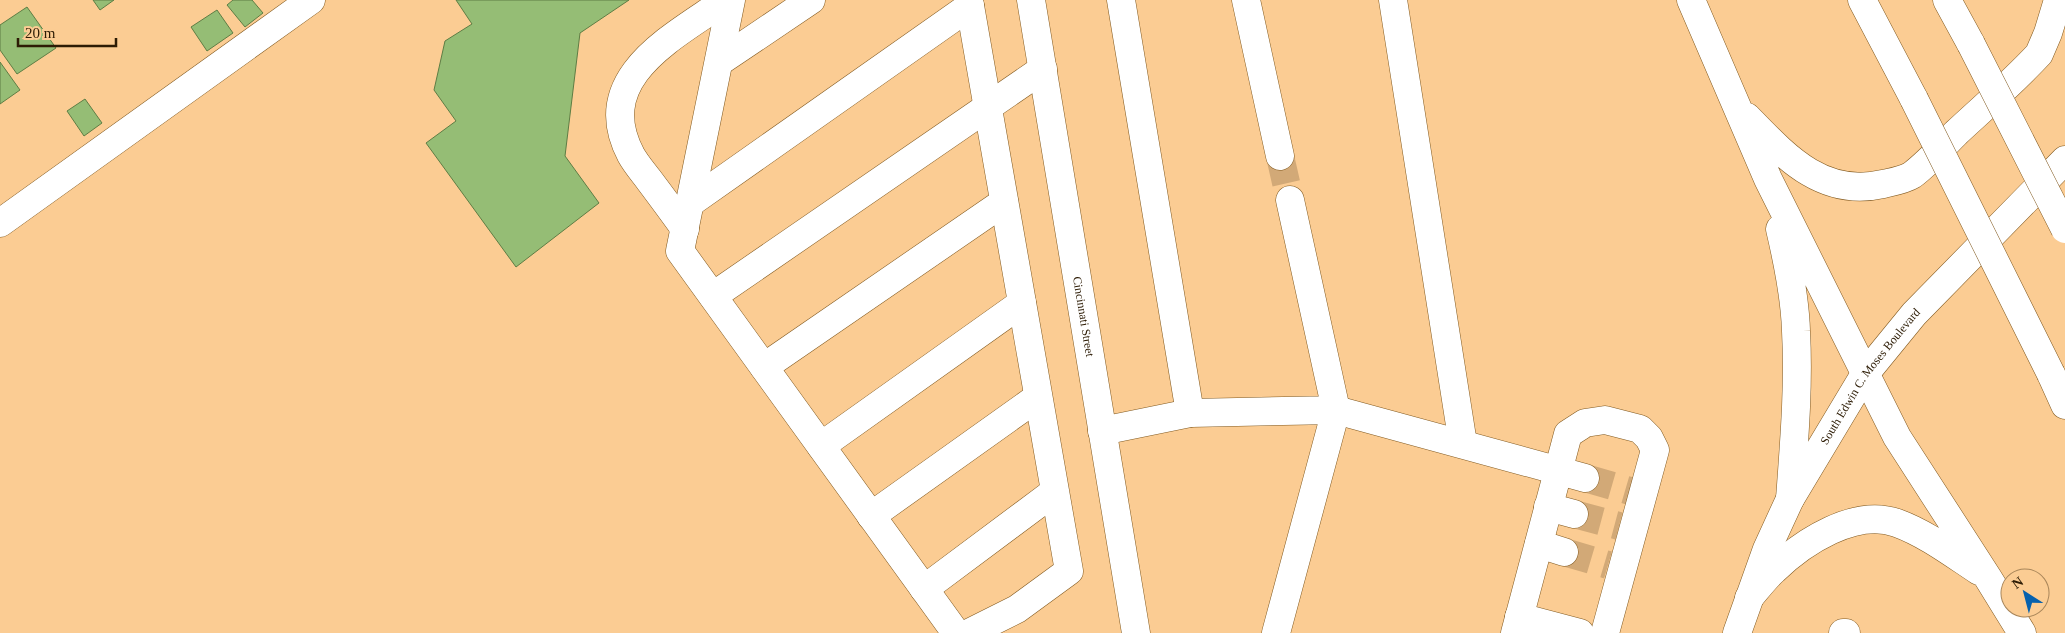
<svg xmlns="http://www.w3.org/2000/svg" width="2065" height="633" viewBox="0 0 2065 633" font-family="Georgia,serif">
  <style>
    .building { fill: #95bd75; stroke: #5e7d44 }
    .lines { fill: none; stroke-linecap: round; stroke-linejoin: round }
    .minor-tunnel { stroke: #d2a977; stroke-width: 28; stroke-dasharray: 28 14; stroke-linecap: butt }
    .minor-casing { stroke: #825a20; stroke-width: 29 }
    .major-casing { stroke: #825a20; stroke-width: 29 }
    .highway-casing { stroke: #825a20; stroke-width: 29 }
    .minor { stroke: #fff; stroke-width: 28 }
    .major { stroke: #fff; stroke-width: 28 }
    .highway { stroke: #fff; stroke-width: 28 }
    .highway-bridge-casing { stroke: #825a20; stroke-width: 29; stroke-linecap: butt }
    .highway-bridge { stroke: #fff; stroke-width: 28 }
    .labels { text-anchor: middle; dominant-baseline: central; stroke-width: 4; stroke-linejoin: round; paint-order: stroke }
    .street-label { font-size: 12px; fill: #2d1c05; stroke: #fbcc93 }
  </style>
  <rect width="100%" height="100%" fill="#fbcc93"/>
  <!-- building -->
  <path class="building" d="M93,0H114L100,10Z
    M233,0H252L263,13L245,27L227,5Z
    M456,0H629L580,33L565,156L599,203L516,267L426,143L456,121L434,90L445,41L472,24Z
    M27,7L56,48L17,74L0,50V25Z
    M217,10L233,33L207,51L191,27Z
    M0,62L20,90L0,104Z
    M85,99L102,123L84,136L67,111Z"/>
  <g class="lines">
    <!-- minor-tunnel -->
    <path class="minor-tunnel" d="M1280,156L1290,200
      M1585,478L1630,491
      M1574,514L1619,526
      M1564,552L1608,565"/>
    <!-- minor casing -->
    <g class="minor-casing">
      <g id="minor">
        <path d="M731,0L680,251L956,633"/>
        <path id="s1" d="M1031,0L1136,633"/>
        <path d="M1121,0L1190,413"/>
        <path d="M1246,0L1280,156"/>
        <path d="M1393,0L1463,444"/>
        <path d="M719,62L811,0"/>
        <path d="M690,203L970,6"/>
        <path d="M0,223L311,0"/>
        <path d="M685,229C673,212 661,196 649,180C643,172 636,164 631,155C590,77 674,37 726,0"/>
        <path d="M713,296L1043,69"/>
        <path d="M764,367L1004,202"/>
        <path d="M1102,431L1190,413L1336,410L1290,200"/>
        <path d="M821,446L1022,303"/>
        <path d="M1548,507L1574,514"/>
        <path d="M871,516L1038,397"/>
        <path d="M1539,544L1564,552"/>
        <path d="M924,589L1054,492"/>
        <path d="M1519,617L1580,633"/>
        <path d="M969,633L1017,609L1069,571L969,0"/>
        <path d="M1276,633L1336,410L1585,478"/>
        <path d="M1515,633L1568,434L1585,423L1605,420L1640,429L1649,438L1655,450L1605,633"/>
        <path d="M1843,633H1846"/>
      </g>
    </g>
    <!-- major casing -->
    <g class="major-casing">
      <g id="major">
        <path id="s2" d="M1737,633L1767,549L1790,499L1865,374L1914,314L2065,160"/>
      </g>
    </g>
    <!-- highway casing -->
    <g class="highway-casing">
      <path id="highway" d="M1691,0L1768,179L1897,437L1988,578L2022,633
        M1862,0L1914,99
        M1947,0L1971,44
        M1747,117C1785,156 1822,198 1883,184C1892,182 1904,180 1912,175C1928,163 1942,147 1956,133C1984,107 2013,82 2039,54L2048,33L2058,0
        M1780,229C1788,263 1795,297 1796,331C1799,387 1794,444 1790,499
        M2051,374L2065,405
        M1749,598C1757,589 1765,578 1774,570C1803,542 1855,508 1897,523C1927,534 1953,554 1979,571"/>
    </g>
    <!-- minor -->
    <use href="#minor" class="minor"/>
    <!-- major -->
    <use href="#major" class="major"/>
    <!-- highway -->
    <use href="#highway" class="highway"/>
    <!-- highway-bridge casing -->
    <g class="highway-bridge-casing">
      <path id="highway-bridge" d="M1971,44L2065,229
        M1914,99L2051,374"/>
    </g>
    <!-- highway-bridge -->
    <use href="#highway-bridge" class="highway-bridge"/>
  </g>
  <g class="labels">
    <!-- street labels -->
    <g class="street-label">
      <text stroke="none"><textPath href="#s1" startOffset="321">Cincinnati Street</textPath></text>
      <text stroke="none"><textPath href="#s2" startOffset="291">South Edwin C. Moses Boulevard</textPath></text>
    </g>
  </g>
  <!-- north arrow -->
  <g transform="translate(2025 593) rotate(324)"><circle r="24" fill="#fbcc93" stroke="#a9865a"/>
  <path d="M0-4L9 19L0 12L-9 19Z" fill="#0661ae"/>
  <text y="-8" font-size="14" font-weight="bold" text-anchor="middle" fill="#2d1c05">N</text>
  </g>
  <!-- scale -->
  <path d="M18 38v8h98v-8" fill="none" stroke="#2d1c05" stroke-width="2.5"/>
  <text x="25" y="38" font-size="15" fill="#2d1c05" stroke="#fbcc93" stroke-width="4" paint-order="stroke">20 m</text>
</svg>
